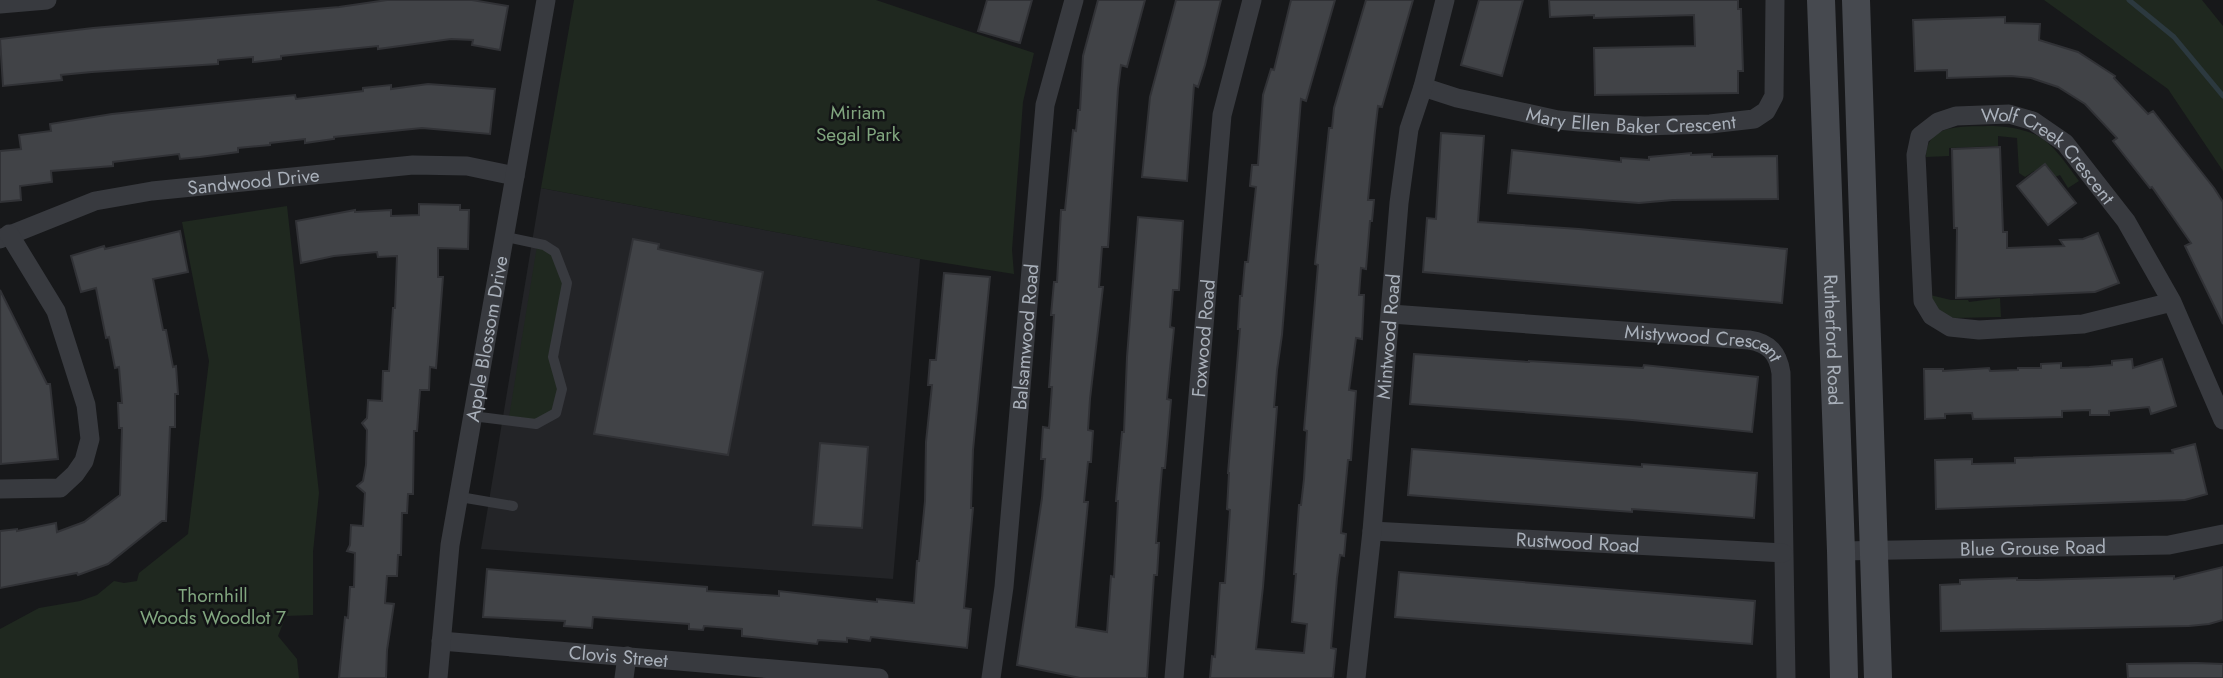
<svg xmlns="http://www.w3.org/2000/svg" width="2223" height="678" viewBox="0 0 2223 678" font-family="Jost,sans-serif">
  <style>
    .built { fill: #232427 }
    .green { fill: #1f281f }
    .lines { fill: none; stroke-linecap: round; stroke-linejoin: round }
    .stream { stroke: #2c393f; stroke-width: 5 }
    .building { fill: #414347; stroke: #313236; stroke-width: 2 }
    .service { stroke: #383a3f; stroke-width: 10 }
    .minor { stroke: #383a3f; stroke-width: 19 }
    .secondary { stroke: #46494f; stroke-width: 28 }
    .labels { text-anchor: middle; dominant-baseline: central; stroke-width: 5; stroke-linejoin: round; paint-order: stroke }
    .park-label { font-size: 19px; fill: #81a67f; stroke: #121315 }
    .street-label { font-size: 19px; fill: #a9b0ba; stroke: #121315 }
  </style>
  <rect width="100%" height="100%" fill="#17181a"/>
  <!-- built -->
  <path class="built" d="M541,188L920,259L893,579L481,549Z"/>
  <!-- green -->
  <path class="green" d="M574,0H876L1034,53L1023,102L1012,250L1014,274L920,259L541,188Z
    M2044,0H2202L2223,26V171L2168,89Z
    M1994,126C2043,129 2051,143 2079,181L2068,188L2060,175L2055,177L2034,171L2025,177L2019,173L2017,138L1998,136V146L1949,148V156L1926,157C1926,121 1968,127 1994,126Z
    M287,206L319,493L313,552V615L286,616L278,636L297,659L299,678H0V629L39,608L80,601L97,595L114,581L124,583L137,581L139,573L188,534L209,361L182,222Z
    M537,246L553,254L564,285L551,359L560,390L553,410L535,421L509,417Z
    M1930,295L1951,300H1968L1969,302L2000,298L2001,317L1953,318L1939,313Z"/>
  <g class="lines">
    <!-- stream -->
    <path class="stream" d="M2129,0L2174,37L2223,96"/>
  </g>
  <!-- building -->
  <path class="building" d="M387,0H472L508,6L500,50L472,45L473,40L451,39L378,49V46L281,56V59L253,62V57L218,60V64L92,72L61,75L62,80L3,86L0,39L93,28L339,7Z
    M987,0H1032L1020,43L978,31Z
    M1098,0H1145L1127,67L1121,65L1118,89L1108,247H1102L1099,287H1103L1090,399L1088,430L1093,431L1091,462H1088L1084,502H1088L1076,627L1107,632L1111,576L1114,577L1118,501H1116L1122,432H1124L1127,357L1138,217L1183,221L1179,290H1173L1170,327L1174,328L1167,399L1171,400L1165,468H1162L1159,504L1156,543H1159L1157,575H1154L1147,678H1080L1017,665L1042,498L1045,459H1041L1043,427L1049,428L1052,387H1049L1054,315H1051L1054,282H1057L1061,210H1065L1073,130L1076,131L1078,110H1080L1083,56Z
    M1176,0H1221L1205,65L1198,87L1194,85L1187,181L1142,177L1150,97Z
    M1291,0H1335L1306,101L1301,99L1282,335L1277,370L1274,407H1277L1263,587L1256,649L1304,653L1307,624L1292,622L1296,574H1294L1299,505H1301L1304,479L1307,431L1304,430L1318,265L1315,264L1329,128H1332L1334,108L1366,0H1413L1382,107L1378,106L1375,131L1368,200H1374L1372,221H1370L1366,269L1361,268L1359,295H1364L1362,339L1356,338L1349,390L1356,391L1351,460H1348L1341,533L1346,534L1344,556L1340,555L1337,578L1331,648L1336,649L1333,678H1210L1212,656L1215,657L1220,583H1225L1230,510L1227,509L1229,473H1228L1240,329H1238L1240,296H1242L1245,262H1248L1256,187L1250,186L1252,165H1258L1263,95L1271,69L1274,70Z
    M1479,0H1523L1502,76L1461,65Z
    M1549,0H1738V9H1741L1743,71H1738V93L1595,95L1594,48L1695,46L1694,15L1594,18V15L1550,17Z
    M2005,17V23L2040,24L2039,40L2078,52L2115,76L2114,78L2148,114L2153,111L2214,188L2223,202V324L2185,246L2191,243L2152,187L2150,188L2113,141L2117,138L2085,104L2058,87L2031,78L2011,76L1947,78V70L1915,71L1913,20Z
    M428,84L495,89L490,134L422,128L334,137V139L305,143V139L270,143V145L238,148V152L200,157L180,159L179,154L113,162V166L51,171L52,182L20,186L21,200L0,202V151L21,149L19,135L51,131L50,124L112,114L295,95L296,99L363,91V88L391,85V89Z
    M1441,133L1484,136L1478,222L1579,229L1787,249L1782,303L1423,272L1427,218L1436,219Z
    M2000,147L2003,232H2007V248L2064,246L2060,240L2083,239L2098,233L2119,283L2095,292L1956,298L1957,228H1954L1952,149Z
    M1512,150L1621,162V158L1649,160V157L1691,153V155L1712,154V157L1777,156L1778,199L1673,200L1639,203L1508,193Z
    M2045,164L2076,203L2048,225L2017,186Z
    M419,204L460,205V210H469L468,249L438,248V277H443L436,368L430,367L429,390H420L417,431H414L413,494H408L407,513H402L401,555H398L397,576H387L385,603L394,604L387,650L386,678H339L345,617L348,618L350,587H354L355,553L347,551L350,545L351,525L363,526L365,493L357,486L363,481L366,465L367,430L362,423L367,418L368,400L382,401L383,371H389L393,308H395L397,256L378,257L377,252L334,256L301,263L296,221L355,210V212L391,210V216L419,215Z
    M180,231L188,272L153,279L163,330H166L173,367L176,366L178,394H175V427H170L166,521H162L108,564L78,575L77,573L0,588V531L17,529V531L56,523L57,532L84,522L120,495L122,428H119L118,403H122L119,367L115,368L109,337L106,338L96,288L81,292L71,256L104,246L105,249Z
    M633,239L659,244L658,249L763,272L728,455L594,434Z
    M944,273L990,277L973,450L971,508H973L964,608L971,609L967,648L871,637L870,641L847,638V642L818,640L817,644L742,636V629L704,626L703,630L689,629V624L593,617L592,628L564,626L565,621L483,617L487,569L707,587V591L779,596V591L877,602V599L914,603L917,561H919L925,501L926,442L932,385H928L930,360H936Z
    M0,290L47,384H50L58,459L1,464Z
    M1414,354L1529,362V361L1643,368L1644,365L1758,377L1752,432L1632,420L1410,404Z
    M2132,359L2133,368L2162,359L2176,406L2151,414L2149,407L2109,411V415H2090V410L2062,411V417L1973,419L1972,413L1945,414V418L1925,419L1924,369H1943V371L1989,368L1990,371L2018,370V368H2041V364L2061,363V368L2089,367L2112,365V361Z
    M820,443L868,447L862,528L813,525Z
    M2195,444L2207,494L2185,500L1936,509L1935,460L1972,459V464L2015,463V458L2173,453L2172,450Z
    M1412,449L1642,467V464L1757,473L1754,518L1632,509V512L1408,495Z
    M2223,567V620L2209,624L2189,626L1941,631L1940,585L1960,584V580L2017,578V580H2036L2174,576V579Z
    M1399,572L1755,601L1752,644L1395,617Z
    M2196,663L2223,664V678H2128L2127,664Z"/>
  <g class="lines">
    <!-- service -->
    <path class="service" d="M472,416L536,424L556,413L562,389L553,357L567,283L555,252L544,245L506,237
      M460,497L513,506"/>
    <!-- minor -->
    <g class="minor">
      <path d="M0,4L47,0"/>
      <path id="s1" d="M1423,87L1457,98L1558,120L1579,122L1644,126L1710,124L1754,119L1766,111L1774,96L1775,0"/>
      <path id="s2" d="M0,239L95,201L152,191L413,165L467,166L515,176"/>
      <path id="s3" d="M2172,302L2083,324L1979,330L1950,327L1932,316L1923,301L1916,155L1920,136L1938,122L1956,116L2009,114L2033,121L2065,143L2126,221L2172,302L2223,420"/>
      <path id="s4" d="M1391,314L1749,340C1769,343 1778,353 1781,373L1786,678"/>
      <path d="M0,489L60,488L75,474L84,461L90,439L86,405L56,311L9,234"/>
      <path id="s5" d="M1372,531L1783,553"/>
      <path id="s6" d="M1841,551L2169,545L2223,534"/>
      <path id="s7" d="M441,641L879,678"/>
      <path id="s8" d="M438,678L450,545L546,0"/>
      <path d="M624,678L627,656"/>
      <path id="s9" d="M991,678L1004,587L1045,105L1074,0"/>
      <path id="s10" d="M1174,678L1222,115L1252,0"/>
      <path id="s11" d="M1356,678L1372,531L1399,203L1409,129L1423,87L1445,0"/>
    </g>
    <!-- secondary -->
    <g class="secondary">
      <path id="s12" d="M1821,0L1841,551L1844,678"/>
      <path d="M1856,0L1878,678"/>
    </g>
  </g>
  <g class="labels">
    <!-- park labels -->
    <g class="park-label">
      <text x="858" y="112">Miriam<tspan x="858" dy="22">Segal Park</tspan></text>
      <text x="213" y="595">Thornhill<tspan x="213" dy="22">Woods Woodlot 7</tspan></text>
    </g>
    <!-- street labels -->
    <g class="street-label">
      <text stroke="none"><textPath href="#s1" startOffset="212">Mary Ellen Baker Crescent</textPath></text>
      <text stroke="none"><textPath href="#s3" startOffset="579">Wolf Creek Crescent</textPath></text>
      <text stroke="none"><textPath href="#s2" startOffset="262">Sandwood Drive</textPath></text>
      <text stroke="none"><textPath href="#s10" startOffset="341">Foxwood Road</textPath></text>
      <text stroke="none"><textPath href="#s11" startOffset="343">Mintwood Road</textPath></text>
      <text stroke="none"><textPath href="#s8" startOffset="343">Apple Blossom Drive</textPath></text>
      <text stroke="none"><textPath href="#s9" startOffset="343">Balsamwood Road</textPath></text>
      <text stroke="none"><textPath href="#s12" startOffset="340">Rutherford Road</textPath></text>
      <text stroke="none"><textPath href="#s4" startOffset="315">Mistywood Crescent</textPath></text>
      <text stroke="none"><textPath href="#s5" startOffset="206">Rustwood Road</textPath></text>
      <text stroke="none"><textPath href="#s6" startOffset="192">Blue Grouse Road</textPath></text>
      <text stroke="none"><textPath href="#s7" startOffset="178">Clovis Street</textPath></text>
    </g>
  </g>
</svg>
